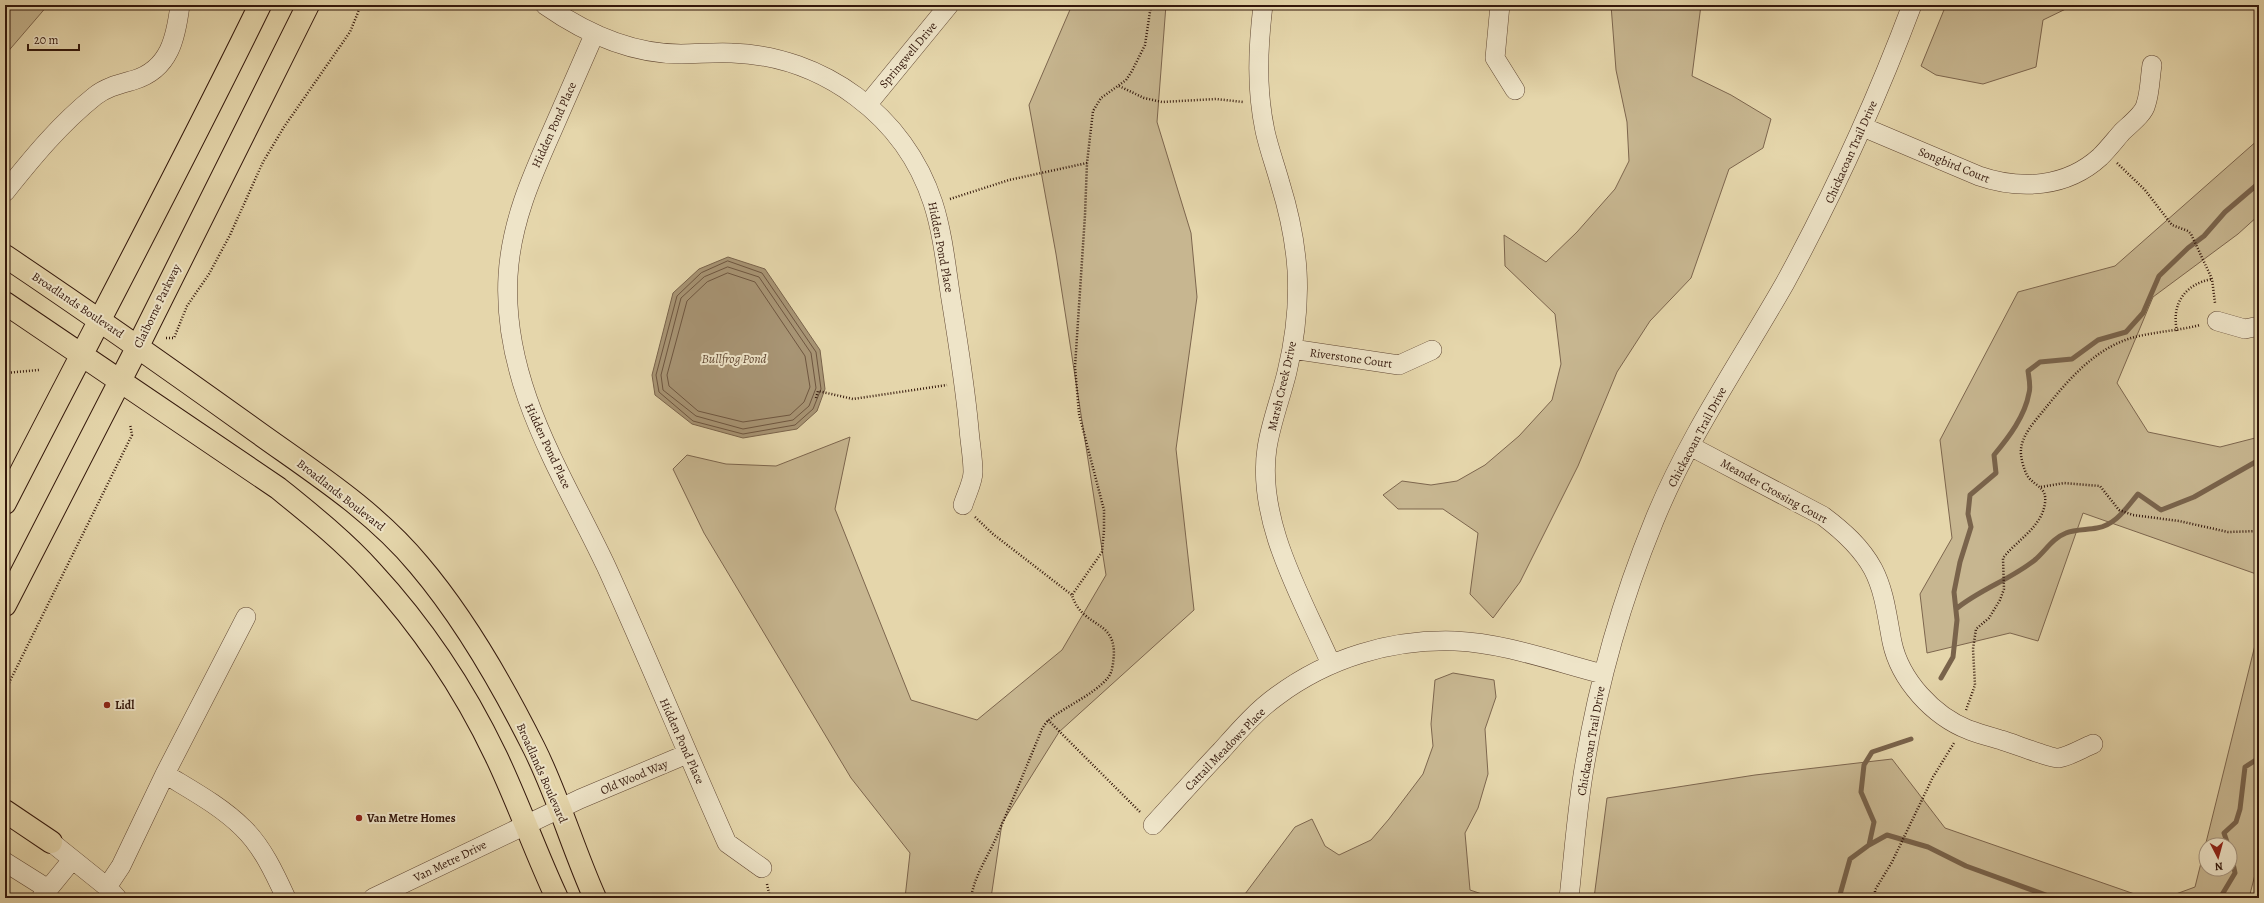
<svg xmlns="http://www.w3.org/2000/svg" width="2264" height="903" viewBox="0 0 2264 903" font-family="Alegreya,serif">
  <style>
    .green { fill: #c7b690; stroke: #7d664e; fill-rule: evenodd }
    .water { fill: #a89575; stroke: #79634b }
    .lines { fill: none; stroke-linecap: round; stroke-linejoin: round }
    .shore { stroke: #6e5640; stroke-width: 1 }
    .stream { stroke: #79634b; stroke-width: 5 }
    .minor-casing { stroke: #604733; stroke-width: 20 }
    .major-casing { stroke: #33170b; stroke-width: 24 }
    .path { stroke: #33170b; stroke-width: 2.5; stroke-dasharray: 1 2; stroke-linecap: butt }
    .minor { stroke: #eee4c8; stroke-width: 19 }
    .major { stroke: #e5d6ab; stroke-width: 22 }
    .poi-dot { fill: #8f2418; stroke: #eee4c8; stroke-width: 1.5 }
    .labels { text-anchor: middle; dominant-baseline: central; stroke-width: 4; stroke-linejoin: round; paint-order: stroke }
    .street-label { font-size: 12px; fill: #33170b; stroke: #eee4c8 }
    .poi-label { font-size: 12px; font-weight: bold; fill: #33170b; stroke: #eee4c8; text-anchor: start }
    .water-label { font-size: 13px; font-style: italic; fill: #624935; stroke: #eee4c8 }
  </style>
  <rect width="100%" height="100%" fill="#e5d6ab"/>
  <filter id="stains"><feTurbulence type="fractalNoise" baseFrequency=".005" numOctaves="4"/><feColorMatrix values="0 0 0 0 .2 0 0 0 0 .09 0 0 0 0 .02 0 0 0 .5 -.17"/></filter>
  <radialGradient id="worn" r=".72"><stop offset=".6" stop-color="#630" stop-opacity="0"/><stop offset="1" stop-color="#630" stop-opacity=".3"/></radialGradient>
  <!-- green -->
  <path class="green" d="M5,5H48L5,55Z
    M1072,5H1166L1157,122L1191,233L1197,297L1176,449L1194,610L1059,732L1002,823L991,898H905L910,853L851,778L704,533L673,469L687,455L726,464L776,466L850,437L835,509L911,700L977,720L1062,650L1106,575L1056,254L1029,105Z
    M1611,5H1701L1692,76L1731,95L1771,119L1763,148L1729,169L1691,278L1650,321L1617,372L1578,466L1520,582L1493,618L1470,594L1478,533L1443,509H1398L1383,495L1402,481L1431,485L1457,481L1485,465L1519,436L1552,400L1561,364L1555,314L1505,266L1504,235L1546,262L1577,232L1615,189L1629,161L1627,122L1616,70Z
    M1946,5H2074L2043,20L2036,67L1983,84L1936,75L1921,66Z
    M2259,139V215L2238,234L2153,297L2117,383L2148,432L2220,447L2259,437V575L2083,513L2038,641L2010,633L1927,653L1920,594L1952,538L1940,440L2018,292L2115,266Z
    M2259,629V859L2249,898H2165L2195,887ZM2206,845H2230V869H2206Z
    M1453,673L1494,680L1496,697L1485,729L1488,774L1478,808L1465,833L1470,890L1494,898H1242L1295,827L1312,819L1325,846L1339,855L1371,840L1389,819L1423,774L1433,746L1431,724L1435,680Z
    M1892,759L1945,828L2146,898H1594L1607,798L1755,775Z"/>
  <!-- water -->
  <path class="water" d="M728,257L765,269L820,350L825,389L817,411L797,429L743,438L692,424L655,395L652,375L673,293L699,269Z"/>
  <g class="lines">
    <!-- shore -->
    <path class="shore" d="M728,261L762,273L816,352L821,389L813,409L795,425L743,434L693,421L659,392L656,375L677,296L701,273Z
      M728,267L759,277L811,353L816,388L809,406L793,420L743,429L696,416L663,390L661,375L681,298L704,277Z
      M728,273L755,282L805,356L810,387L804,402L790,415L743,422L698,411L669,386L667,375L687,301L707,282Z"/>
    <!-- stream -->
    <path class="stream" d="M1956,609C1980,589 2012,579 2036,559C2046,550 2053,538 2066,533C2075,529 2087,530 2097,528C2116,525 2126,508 2138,494L2161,510L2194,497L2259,460
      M1941,678L1953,657L1957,620L1954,592L1960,562L1971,527L1968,514L1970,495L1996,473L1994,455C2009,437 2025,416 2029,393C2031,387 2029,378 2028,371L2040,362L2072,359L2098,340L2126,332L2143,313L2159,276L2188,248L2204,236L2225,212L2259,183
      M1869,845L1887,835L1928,847L1966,866L2054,898
      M2228,845L2224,833L2236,822L2240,809L2245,767L2259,758
      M1839,898L1850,859L1869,845L1874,822L1861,792L1864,765L1872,752L1911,739
      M2220,898L2235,873L2230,849"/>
    <!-- minor casing -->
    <g class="minor-casing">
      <path id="minor" d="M545,5C585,33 631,54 681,54C698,54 715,52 732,53C823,56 905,116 933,203C943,234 946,267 951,299C958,342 965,385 969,429C970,443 973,458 973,472C973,482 966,495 963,505
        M1263,5C1258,48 1256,88 1265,131C1269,149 1275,165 1280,183C1289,212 1295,240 1297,270C1299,304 1295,339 1287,372C1281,397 1271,422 1267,448C1256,521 1302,598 1331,664
        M1500,5L1495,58L1515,90
        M594,35C580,67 566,99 552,131C531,178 511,223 508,276C502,384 562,473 606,566C648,658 686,751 727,843L762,868
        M867,105L949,5
        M1863,127L1979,176C2020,190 2066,188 2100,157C2108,149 2115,140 2122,132C2129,125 2144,114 2146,104C2150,92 2150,77 2152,65
        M5,192C33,157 60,124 95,96C106,87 120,84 134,80C170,69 176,37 180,5
        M2217,321L2245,329L2259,326
        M1292,349L1399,365L1432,350
        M1690,446L1823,516C1843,531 1861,547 1873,569C1885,592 1887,617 1892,642C1900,680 1933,716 1969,730C1980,734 1991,737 2001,740C2012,743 2052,759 2059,758C2070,756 2083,748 2093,744
        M165,774C191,790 221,806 243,828C262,846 275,874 286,898
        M1153,825C1176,800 1198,775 1221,751C1238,732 1256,711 1277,696C1328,658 1391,639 1455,641C1504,643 1556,662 1603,674
        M51,842L107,887
        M5,862L48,889
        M41,898L72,860
        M117,898L107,887L121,866L165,774L246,617
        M373,898L580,799L687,754
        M1569,898C1574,853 1577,807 1585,763C1599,679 1622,599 1654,521C1688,437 1740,362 1785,283C1834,193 1876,101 1912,5"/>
    </g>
    <!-- major casing -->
    <g class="major-casing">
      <path id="major" d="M5,256C87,311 168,368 249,426C308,469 372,508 419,565C464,618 503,686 534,748C558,796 573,849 595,898
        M5,303L278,488C310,514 343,540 371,571C421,625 464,689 496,756C518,802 535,851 557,898
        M5,503C90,337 178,173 260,5
        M5,605L138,346L308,5
        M5,811L51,842"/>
    </g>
    <!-- path -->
    <path class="path" d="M1119,86L1144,98L1162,102L1216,99L1243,102
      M2117,163L2145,190L2172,225L2188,231L2191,234L2212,279L2215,303
      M950,199L1009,180L1087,163
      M2177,331C2171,304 2185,284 2212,279
      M166,338H174L187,306L209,274L230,235L263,162L284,127L350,32L361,5
      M5,373L39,370
      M816,398L818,391L853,399L947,385
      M2041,487L2064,483L2100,486L2119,510L2133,515L2179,521L2228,532L2259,531
      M975,517L993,534L1072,595
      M5,691L132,435L130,424
      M1966,710L1975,685L1973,649L1976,629L1989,618L2000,600L2004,589L2003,558C2017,540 2042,527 2045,503C2047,488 2037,487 2029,478C2024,472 2020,456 2021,449C2023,432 2038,418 2048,405C2073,374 2102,342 2144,335C2163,331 2181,330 2200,325
      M1048,720L1141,813
      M767,884L770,898
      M971,898C975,873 990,854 999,831C1014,797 1028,763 1042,729C1044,726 1046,722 1049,720C1063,707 1109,688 1112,669C1123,616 1083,632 1072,595L1102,552L1104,530V510L1079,414L1075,367L1085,215L1087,163L1093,111L1101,98L1126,80L1132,71L1145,45L1151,5
      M1875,898V890L1892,862L1933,777L1954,743"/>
    <!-- minor -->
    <use href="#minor" class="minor"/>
    <!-- major -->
    <use href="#major" class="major"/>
  </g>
  <!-- markers -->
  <g class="poi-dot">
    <circle cx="107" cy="705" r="4"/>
    <circle cx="359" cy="818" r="4"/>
  </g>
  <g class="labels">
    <!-- street labels -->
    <g class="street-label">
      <text transform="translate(908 55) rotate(-50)">Springwell Drive</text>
      <text transform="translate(554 125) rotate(-66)">Hidden Pond Place</text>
      <text transform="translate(1851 152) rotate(-66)">Chickacoan Trail Drive</text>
      <text transform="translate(1954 165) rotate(22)">Songbird Court</text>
      <text transform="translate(941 247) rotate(79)">Hidden Pond Place</text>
      <text transform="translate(78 305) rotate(34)">Broadlands Boulevard</text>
      <text transform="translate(157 306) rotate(-64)">Claiborne Parkway</text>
      <text transform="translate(1351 358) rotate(8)">Riverstone Court</text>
      <text transform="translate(1282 386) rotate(-77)">Marsh Creek Drive</text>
      <text transform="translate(1697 437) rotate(-62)">Chickacoan Trail Drive</text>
      <text transform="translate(548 446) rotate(65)">Hidden Pond Place</text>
      <text transform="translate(1774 491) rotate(29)">Meander Crossing Court</text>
      <text transform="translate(341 495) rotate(38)">Broadlands Boulevard</text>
      <text transform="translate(682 741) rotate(66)">Hidden Pond Place</text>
      <text transform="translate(1591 741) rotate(-80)">Chickacoan Trail Drive</text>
      <text transform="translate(1225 749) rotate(-46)">Cattail Meadows Place</text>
      <text transform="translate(542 773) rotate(66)">Broadlands Boulevard</text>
      <text transform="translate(634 777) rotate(-23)">Old Wood Way</text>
      <text transform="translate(450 861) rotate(-26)">Van Metre Drive</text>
    </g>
    <!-- poi labels -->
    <g class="poi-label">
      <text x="115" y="705">Lidl</text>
      <text x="367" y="818">Van Metre Homes</text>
    </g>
    <!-- water labels -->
    <g class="water-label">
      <text x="734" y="358">Bullfrog Pond</text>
    </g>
  </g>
  <!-- margin -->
  <rect width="2264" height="903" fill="none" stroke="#e5d6ab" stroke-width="20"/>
  <rect x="6" y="6" width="2252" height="891" fill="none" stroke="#33170b" stroke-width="2"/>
  <rect x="10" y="10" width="2244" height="883" fill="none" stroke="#33170b"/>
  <!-- north arrow -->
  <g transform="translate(2218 857) rotate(174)"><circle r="19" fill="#eee4c8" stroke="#a3927c"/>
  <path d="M0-3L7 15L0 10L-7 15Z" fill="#8f2418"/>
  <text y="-6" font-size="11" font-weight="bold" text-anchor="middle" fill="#33170b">N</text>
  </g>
  <!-- scale -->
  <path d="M28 44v6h51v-6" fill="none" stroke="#33170b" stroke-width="2"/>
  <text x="34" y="44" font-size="12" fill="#33170b" stroke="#eee4c8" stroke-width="3" paint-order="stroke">20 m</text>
  <rect width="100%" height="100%" filter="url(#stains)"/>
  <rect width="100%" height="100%" fill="url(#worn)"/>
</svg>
